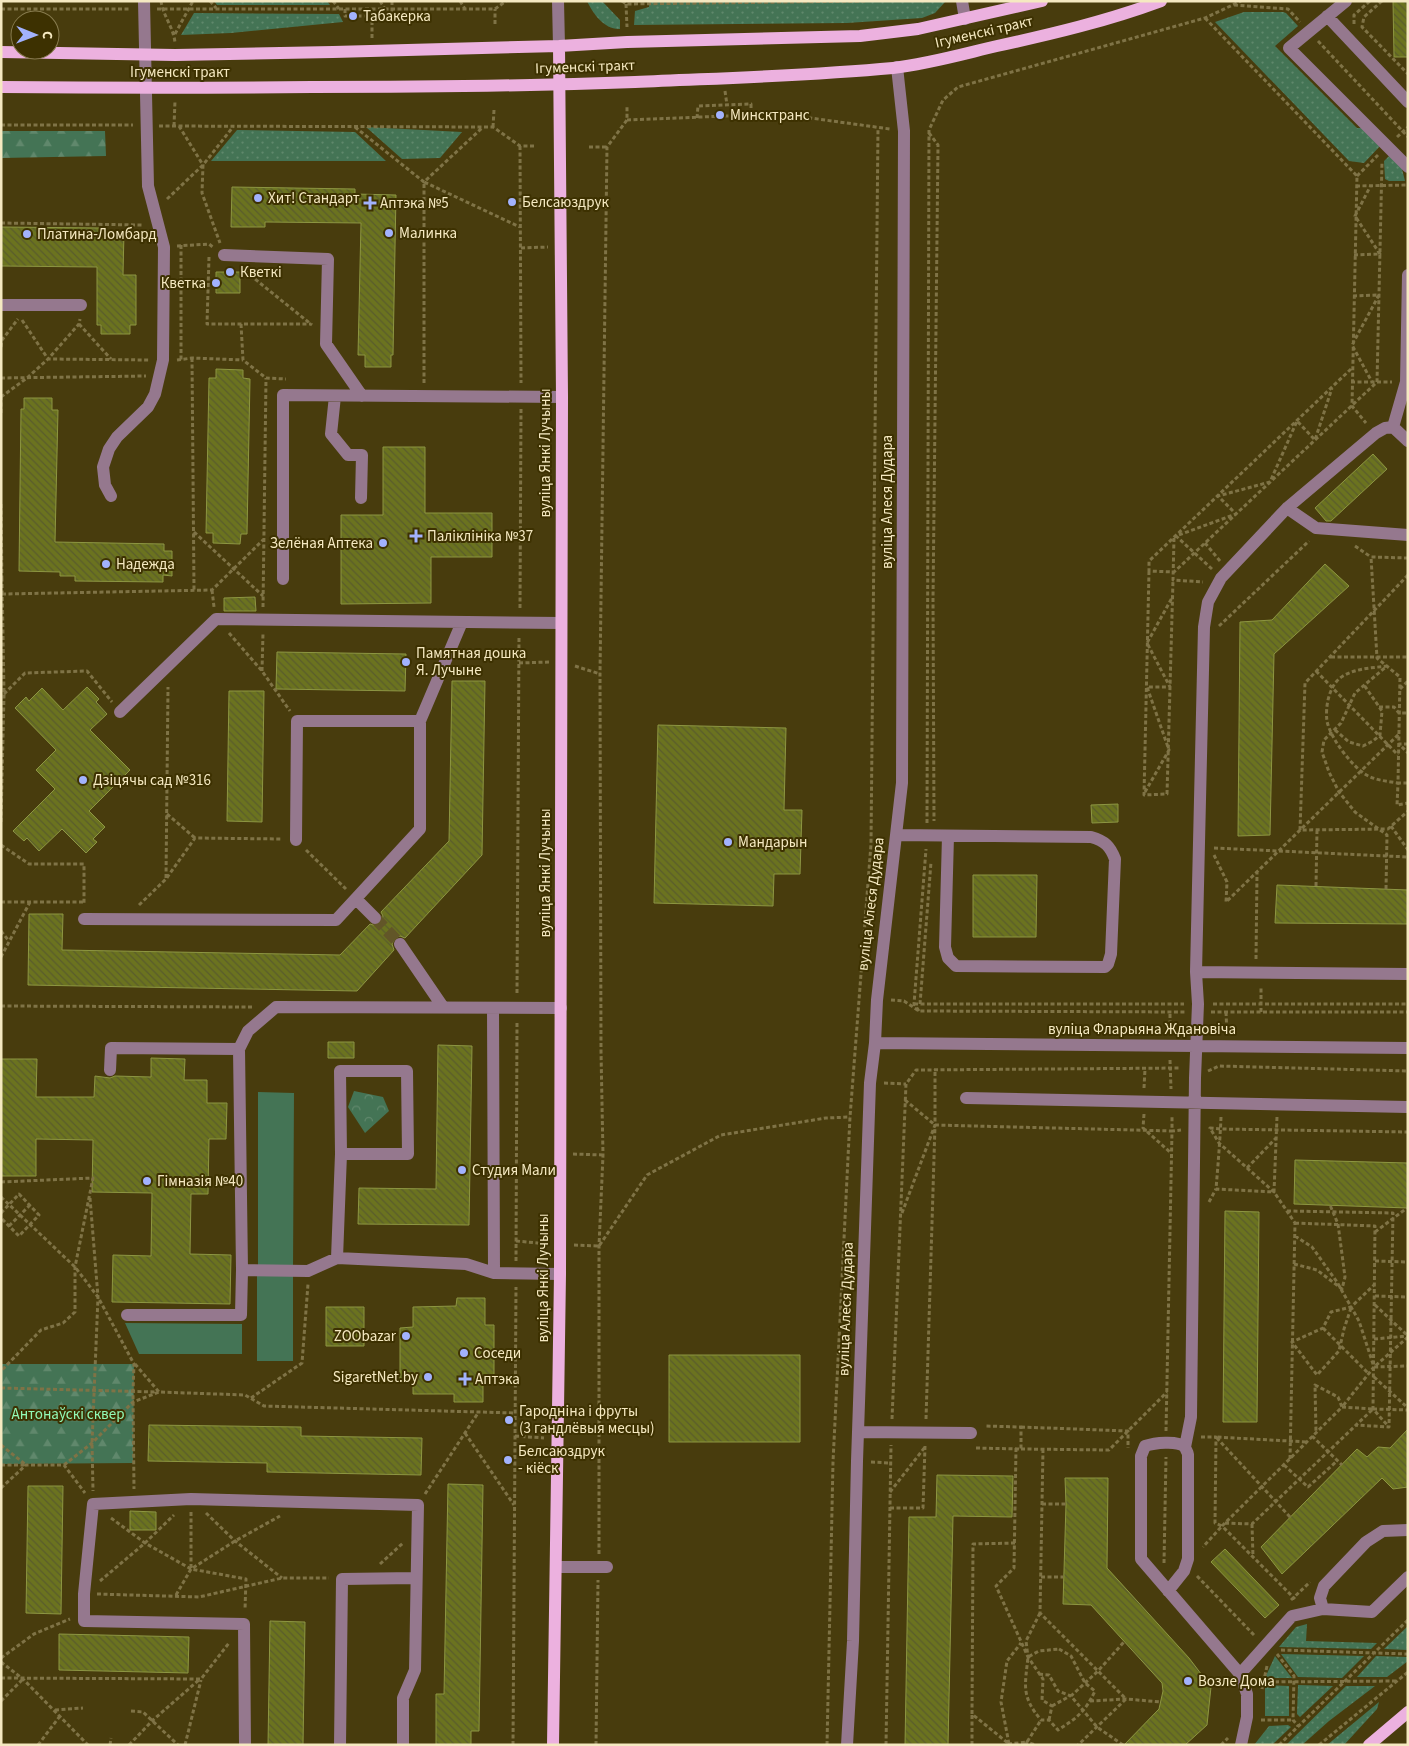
<svg xmlns="http://www.w3.org/2000/svg" width="1409" height="1746" viewBox="0 0 1409 1746" font-family="'Source Sans 3',sans-serif">
  <style>
    .grass { fill: url(#grass-dots) }
    .forest { fill: url(#forest-firs) }
    .park { fill: url(#park-crowns) }
    .pitch { fill: #447455 }
    .building { fill: url(#building-back-hatch); stroke: #8d9643 }
    .lines { fill: none; stroke-linecap: round; stroke-linejoin: round }
    .minor-tunnel { stroke: #625628; stroke-width: 12; stroke-dasharray: 12 6; stroke-linecap: butt }
    .path { stroke: #7f7346; stroke-width: 3; stroke-dasharray: 4 2.5; stroke-linecap: butt }
    .minor { stroke: #95788e; stroke-width: 12 }
    .major { stroke: #ecb1df; stroke-width: 12 }
    .poi-dot { fill: #a2b2fd; stroke: #3d3101; stroke-width: 2 }
    .labels { text-anchor: middle; dominant-baseline: central; stroke-width: 4; stroke-linejoin: round; paint-order: stroke }
    .poi-label { font-size: 15px; fill: #f5e9c1; stroke: #3d3101; text-anchor: start }
    .street-label { font-size: 15px; fill: #f5e9c1; stroke: #3d3101 }
    .park-label { font-size: 15px; fill: #91f9b6; stroke: #3d3101 }
  </style>
  <defs>
    <pattern id="grass-dots" width="8" height="8" patternUnits="userSpaceOnUse" patternTransform="scale(1.25)"><rect width="8" height="8" fill="#447455"/><path d="M2 2h.1M6 6h.1" fill="none" stroke="#60886c" stroke-width="1.8" stroke-linecap="round"/></pattern>
    <pattern id="forest-firs" width="22" height="20" patternUnits="userSpaceOnUse" patternTransform="scale(1.25)"><rect width="22" height="20" fill="#447455"/><path d="M5 1l3.5 6h-7zM16 11l3.5 6h-7z" fill="#60886c"/></pattern>
    <pattern id="park-crowns" width="20" height="18" patternUnits="userSpaceOnUse" patternTransform="scale(1.25)"><rect width="20" height="18" fill="#447455"/><path d="M2 6a3 3 0 1 1 6 0M12 15a3 3 0 1 1 6 0" fill="none" stroke="#60886c"/></pattern>
    <pattern id="building-back-hatch" width="6" height="6" patternUnits="userSpaceOnUse" patternTransform="scale(1.25)"><rect width="6" height="6" fill="#6b731f"/><path d="M-1 5l2 2M0 0l6 6M5-1l2 2" fill="none" stroke="#5a5c2c"/></pattern>
  </defs>
  <rect width="100%" height="100%" fill="#483c0d"/>
  <!-- grass -->
  <path class="grass" d="M214,1H327L330,5H217Z
    M587,1H602L620,20V29C605,30 593,14 587,1Z
    M649,1H946L935,13L922,18L847,23L634,25L635,11L649,7Z
    M1244,12H1283L1286,13L1298,26L1275,46L1357,128H1364L1381,145L1364,163L1349,161L1215,22Z
    M194,13L339,14L343,22L231,33L181,35Z
    M366,127L462,132L440,158L402,159Z
    M237,130L355,132L386,161H211Z
    M1390,155L1401,165L1405,181H1389L1385,179L1384,161Z
    M1307,1624L1306,1641L1377,1643L1371,1649L1279,1647L1296,1627Z
    M1408,1626V1650L1384,1649Z
    M1281,1654L1364,1656L1342,1678L1298,1677Z
    M1275,1656L1292,1678H1265Z
    M1376,1656L1407,1657L1408,1661L1387,1677H1357Z
    M1265,1685L1289,1686V1716H1265Z
    M1298,1685L1333,1686L1300,1717L1297,1714Z
    M1346,1686H1375L1329,1721L1302,1745H1286Z
    M1379,1702L1377,1709L1344,1745H1327Z
    M1288,1725L1291,1727L1272,1745H1254L1269,1726Z"/>
  <!-- forest -->
  <path class="forest" d="M1,131H105L106,156L1,158Z
    M1,1364H134L133,1463L1,1464Z"/>
  <!-- park -->
  <path class="park" d="M354,1091L383,1097L389,1111L365,1133L348,1107Z"/>
  <!-- pitch -->
  <path class="pitch" d="M258,1092L294,1093L293,1269L258,1268Z
    M257,1272H293V1361H257Z
    M125,1323L242,1324V1354H139Z"/>
  <!-- building -->
  <path class="building" d="M1393,1H1408V57H1394Z
    M232,187L355,189V194L396,195L393,355H391V367H365V355H358L361,223L265,222V227H231Z
    M1,227L103,228V232H124L123,275H136V325H130V334H101V325H97V267L1,266Z
    M216,272H240V293H216Z
    M216,369L243,370V378L250,379L247,534H241L240,544L213,543V533H206L209,378H216Z
    M24,398H52V410H58L55,542L164,544V551H172V576L163,575V582L75,581V576H60V572L19,571L21,409H24Z
    M383,447H425V513H492V557H431V603L341,604V515H383Z
    M1373,454L1387,469L1331,521H1326L1315,508Z
    M1325,564L1349,586L1274,654L1270,835L1238,836L1240,622L1272,620Z
    M255,597L256,611H224V598Z
    M277,652L406,654L405,691L276,689Z
    M452,681H485L482,855L405,938L400,936L395,938L392,944L394,950L357,991L28,985L29,914H63L62,950L340,955L370,924L377,926L381,923L383,916L381,912L449,841Z
    M87,687L99,699L96,702L107,714L90,730L130,770L89,811L105,827L93,839L97,842L86,853L62,829L39,851L27,838L24,841L13,831L55,789L36,770L56,750L15,708L26,697L29,701L42,688L63,710Z
    M229,691H264L262,822L227,821Z
    M658,725L786,728L784,810H802L800,874H774L773,906L654,903Z
    M1118,804V822L1092,823L1091,805Z
    M973,875H1037L1036,937H973Z
    M1277,885L1408,890V924L1275,923Z
    M328,1042H354V1058H328Z
    M438,1045L472,1046L469,1225L358,1224L359,1188L436,1189Z
    M151,1058L185,1059L184,1080H207V1103H227L226,1139H209L208,1194H191L190,1254L231,1255L230,1304L112,1302L113,1255L151,1256L152,1193L92,1192L93,1140L36,1139V1176H1V1059H37L36,1097H94L95,1076L110,1078L115,1076L151,1077Z
    M1295,1160L1408,1163V1208L1294,1204Z
    M1225,1211L1259,1212L1257,1422H1223Z
    M457,1298H485V1325H494V1378H483V1402H454V1394H413V1380H400V1328L413,1327V1307L456,1306Z
    M326,1307H364V1346H326Z
    M669,1355H800V1442H669Z
    M149,1425L301,1427V1436L422,1438L421,1475L267,1472V1463L148,1461Z
    M1408,1429V1487L1393,1489L1382,1478L1282,1574L1261,1547L1357,1449L1367,1457L1378,1447L1390,1448Z
    M937,1475L1013,1476L1012,1517L953,1516L948,1745H905L909,1517H936Z
    M1065,1478H1108L1107,1568L1189,1658L1211,1687L1207,1725L1185,1745H1124L1159,1709L1163,1691L1162,1683L1091,1605L1063,1604L1066,1504Z
    M448,1484L483,1485L479,1731H471V1745H436V1694H444Z
    M28,1486H63L61,1614L26,1613Z
    M130,1511L156,1512V1530H130Z
    M1225,1549L1279,1605L1265,1618L1211,1562Z
    M270,1621L305,1622L303,1745H268Z
    M59,1634L189,1637L188,1673L59,1670Z"/>
  <g class="lines">
    <!-- minor-tunnel -->
    <path class="minor-tunnel" d="M375,918L400,944"/>
    <!-- path -->
    <path class="path" d="M161,1C163,16 174,28 175,43
      M210,1L216,8
      M333,1L339,9
      M380,1L385,9
      M460,1L465,9
      M622,1L626,4L865,1
      M1382,1L1364,17L1362,27L1408,74
      M626,4L627,27
      M1234,5L1288,9L1300,22
      M1,9H131
      M157,9H495L506,1
      M345,9V16H392V1
      M1205,18L1357,176L1352,406L1366,423
      M495,24V9
      M1354,24V15L1370,1
      M175,34L193,1
      M372,38V16
      M1318,41L1408,137
      M725,91L727,105
      M697,118L698,106L751,104V115
      M627,120L751,115L767,112L890,129
      M1,125H133
      M159,126L493,127L520,146H534
      M174,126L175,101
      M179,126L203,165L202,193L220,243
      M355,127L424,182L482,128
      M493,127L494,110
      M929,133L938,145L933,599L934,821
      M1397,137L1408,127
      M520,146L521,383
      M589,147H607
      M1357,176L1378,155
      M1356,186L1408,185
      M167,199L203,165L233,127
      M1,223L143,225
      M181,245V360
      M177,246L209,244L214,248
      M521,248L548,247
      M1354,255L1380,254L1355,216L1371,185
      M209,257L207,324H311
      M245,271L312,325
      M1353,296L1379,295L1352,345L1372,382
      M22,320L48,359L150,360
      M79,324L111,359
      M241,324L243,360L266,378L286,379
      M1,347L2,340L18,319
      M192,358L194,590
      M177,360L192,358L243,360
      M1351,369L1149,561V571L1174,572L1377,382L1382,162
      M1,378L146,376
      M1351,382H1392
      M424,383V182L520,227
      M1,397L27,378L48,359L79,324L80,319
      M1,413V395
      M1,504L2,579
      M194,532L263,596
      M1174,538L1173,580L1203,582
      M1205,543L1220,561
      M1355,546L1371,557
      M1408,558L1371,557L1377,658L1400,677L1398,783H1408
      M1212,569L1176,536L1236,514L1218,496L1270,482L1297,421L1315,440L1332,388
      M1149,571L1144,795L1167,794L1173,580
      M1408,575L1305,683L1300,830L1388,829L1408,811
      M212,590L214,607
      M2,594L212,590L263,540
      M263,607L266,378
      M520,608L521,409
      M1219,626L1309,541
      M229,633L262,671L290,711
      M1331,657H1408
      M519,663L549,662
      M575,666L600,674
      M262,671L263,633
      M1316,671L1398,755
      M1400,689L1408,681
      M4,694L25,673L87,671L112,702
      M1379,707H1394L1399,713H1408
      M1335,730L1349,742L1363,746L1373,741L1380,735L1382,711L1364,685
      M1408,744H1399L1408,753
      M1145,792L1169,750L1147,687H1170L1147,643L1173,596
      M167,814L195,838
      M1,822L4,694L2,578
      M927,823L929,130L943,100L958,87L1205,18L1241,1
      M1391,826L1408,850
      M1,845L29,864H84V904
      M1214,848L1408,857
      M306,850L346,889
      M1214,855L1227,882L1226,902L1399,734
      M166,878L168,687
      M1316,886L1317,830
      M1386,889L1387,835L1355,812L1339,792L1329,772L1322,752L1324,740L1341,723L1355,693L1387,666C1372,668 1357,668 1343,676C1329,684 1325,707 1327,721C1330,737 1349,762 1362,772C1372,780 1385,781 1398,783L1397,805L1408,803
      M1,902H84
      M139,905L166,879L195,838L282,839
      M1,931L9,941
      M1,957L30,902
      M1256,959L1257,873
      M517,993L519,637
      M891,1000L904,1001L919,1011L1185,1012
      M914,1004H1184
      M920,1004L931,862
      M1213,1004H1408
      M1,1006L253,1007
      M919,1011L914,1004L926,849
      M1211,1012H1408
      M1226,1012L1227,1034
      M1261,1012V986
      M1170,1031V1012
      M1170,1060L1171,1089
      M1208,1071L1219,1066L1408,1071
      M884,1083L906,1084
      M1144,1088L1145,1069
      M905,1100L935,1125L1172,1131V1115
      M1144,1114L1143,1128L1171,1153
      M1221,1117C1220,1141 1218,1165 1216,1189L1274,1192L1219,1143L1210,1128L1220,1129L1408,1132
      M1277,1117L1274,1192L1295,1223L1290,1459
      M573,1154L603,1155
      M1247,1168L1276,1138
      M1,1182L93,1178L75,1267V1312L63,1323L41,1330L1,1371
      M1,1197L75,1267L98,1297L134,1364L133,1392L134,1489
      M90,1198L98,1297L92,1443L93,1491
      M1209,1202L1216,1189
      M1287,1211L1393,1213L1389,1427L1356,1425
      M1,1213L19,1194L39,1215L19,1236L1,1218
      M902,1213L935,1125V1069
      M1295,1223L1375,1226L1373,1409L1389,1427
      M9,1226L30,1205
      M1375,1232L1407,1208
      M1295,1236L1312,1247L1337,1282L1359,1321L1374,1367L1342,1407L1338,1397L1315,1385L1316,1433
      M516,1241L548,1244
      M574,1245L599,1246L647,1175L721,1135L826,1118L850,1117
      M516,1261L517,1022
      M1375,1261L1408,1262
      M1294,1264L1317,1270L1342,1289L1345,1277L1338,1224L1330,1205
      M1375,1296L1408,1297
      M1375,1305L1408,1336
      M1351,1308L1344,1329L1339,1351L1317,1375L1292,1342L1323,1328L1331,1312L1351,1307L1374,1285
      M1323,1328L1369,1374
      M1408,1337L1374,1367L1408,1366
      M1374,1339L1407,1336
      M135,1364L159,1392
      M1374,1377L1408,1408
      M1,1388L156,1392
      M251,1398L302,1363L308,1284
      M1373,1409L1408,1410
      M892,1419L906,1084L916,1070L1181,1068
      M926,1419L935,1125
      M1021,1427L1128,1431V1448
      M1166,1431L1172,1131L1181,1130
      M465,1433L514,1505
      M515,1436L544,1438
      M1312,1436L1342,1465
      M1201,1437H1216L1215,1523L1222,1526L1203,1547
      M1,1445L26,1465
      M976,1448L1021,1449V1427L984,1426
      M1016,1448L1014,1568L996,1586L1028,1657
      M1021,1449L1109,1450L1167,1392
      M1043,1449L1040,1613L1126,1699L1078,1745
      M871,1462L890,1463
      M1,1465H26
      M64,1465L92,1443L133,1402L159,1392L245,1395L264,1406L515,1413
      M1284,1465L1308,1487L1337,1461
      M1,1488L26,1465H64L85,1493
      M890,1492L925,1447
      M425,1494L478,1413
      M1042,1504H1066
      M890,1508H923L925,1446
      M191,1512V1569
      M206,1513L235,1541L282,1578
      M1290,1517L1216,1437L1307,1442
      M111,1518L145,1543L191,1569L246,1579L245,1610
      M1225,1523L1252,1524L1373,1409L1342,1407L1222,1526L1295,1599
      M1252,1524L1253,1557
      M1015,1543L973,1544L972,1714L1009,1744L1001,1702L1007,1661L1021,1643
      M599,1554V1246L603,1155L601,1051L600,674L607,147L627,120V106
      M1164,1563L1166,1457
      M380,1564L403,1543
      M1197,1576L1254,1635L1255,1634
      M1041,1577H1063
      M100,1581L145,1543L174,1515
      M97,1594L199,1597L282,1578H329
      M176,1595L191,1569L235,1541L280,1516
      M1291,1600L1310,1582
      M1040,1613L1026,1641L1028,1657L1043,1679L1042,1700L1052,1706L1049,1720
      M1059,1649L1071,1656L1085,1683L1095,1691C1085,1712 1077,1718 1058,1730L1049,1720H1041C1021,1696 1025,1686 1028,1657L1039,1651Z
      M1281,1650L1408,1654
      M1277,1654L1294,1676L1293,1720L1298,1726
      M1,1658L34,1634L70,1619
      M1,1662L23,1679L88,1745
      M1039,1674L1049,1675L1058,1691L1071,1696
      M1,1678L201,1679L229,1643
      M1262,1682L1397,1681
      M1262,1689L1267,1666
      M1,1701L23,1679
      M1090,1701L1126,1699L1161,1702
      M1052,1706L1070,1696
      M55,1710L83,1708
      M131,1711L143,1712L178,1745
      M1261,1720H1293
      M1008,1744L1027,1742L1041,1720
      M38,1745L60,1716
      M110,1745L111,1738
      M129,1745L153,1720L200,1679
      M185,1745L201,1680
      M513,1745L516,1287
      M596,1745L598,1580
      M827,1745L833,1462L850,1117L871,844L878,128
      M886,1745L891,1445
      M972,1745V1715
      M1026,1745L1027,1742L1036,1745
      M1123,1745L1097,1727L1071,1696L1098,1671L1124,1642
      M1221,1745L1228,1738
      M1279,1745L1408,1620
      M1319,1745L1408,1672"/>
    <!-- minor -->
    <path class="minor" d="M558,1L559,46
      M962,1L965,19
      M1346,1L1289,48L1408,167
      M1327,16L1408,102
      M224,255L328,259L326,344L362,396
      M1,305H81
      M335,396L331,434L348,455H362L361,498
      M1393,427L1406,382L1408,275
      M111,496L105,485L103,467L109,449L117,437L148,407L155,394L163,360L164,247L148,186L144,1
      M1287,508L1316,528L1408,535
      M283,579V395L562,397
      M120,712L216,619L561,623
      M896,835L1091,837C1105,841 1110,846 1115,859L1111,954L1108,964L1105,967L956,966L948,958L945,947L948,836
      M296,840L297,721H420
      M356,899L375,918
      M84,919L336,920L420,829V721L462,622
      M400,944L443,1007
      M1196,972L1408,974
      M493,1008L494,1273
      M875,1043L1408,1048
      M239,1049L242,1270
      M110,1070L111,1048L239,1049L248,1031L276,1007L561,1008
      M340,1071H407L408,1154H341Z
      M966,1098L1408,1107
      M337,1258L341,1154
      M127,1315H241L242,1270L308,1271L337,1258L466,1264L494,1273L560,1274
      M858,1432L971,1433
      M1185,1447L1191,1417L1195,1078L1198,1004L1196,972L1204,627L1208,602L1221,578L1287,508L1376,433L1385,428L1393,427L1408,441
      M556,1567H607
      M1168,1591L1184,1571L1188,1559V1454C1188,1453 1185,1448 1185,1447C1177,1440 1154,1443 1145,1446L1141,1456V1559L1240,1674L1247,1694V1717L1241,1745
      M1323,1609L1320,1598L1324,1586L1366,1542L1383,1531L1408,1530
      M1240,1674L1292,1616L1323,1609L1372,1612L1408,1577
      M245,1745L244,1624L84,1621V1594L93,1504L191,1499L418,1505L415,1670L403,1698V1745
      M340,1745L342,1579L415,1578
      M847,1745L853,1641L857,1461L870,1083L875,1043L877,1000L902,783L904,131L897,67"/>
    <!-- major -->
    <path class="major" d="M1,52L175,55L333,52L559,46L627,42L860,36L918,29L1042,1
      M1,87C105,88 209,88 312,87C420,87 528,86 635,82C721,78 807,76 893,68C928,64 963,54 997,46C1052,34 1107,21 1161,1
      M553,1745L560,1274L562,397L559,46
      M1369,1745L1408,1712"/>
  </g>
  <!-- markers -->
  <g class="poi-dot">
    <circle cx="353" cy="16" r="5"/>
    <circle cx="720" cy="115" r="5"/>
    <circle cx="258" cy="198" r="5"/>
    <circle cx="512" cy="202" r="5"/>
    <path d="M367.5 195.5h5v5h5v5h-5v5h-5v-5h-5v-5h5z"/>
    <circle cx="389" cy="233" r="5"/>
    <circle cx="27" cy="234" r="5"/>
    <circle cx="230" cy="272" r="5"/>
    <circle cx="216" cy="283" r="5"/>
    <path d="M413.5 528.5h5v5h5v5h-5v5h-5v-5h-5v-5h5z"/>
    <circle cx="383" cy="543" r="5"/>
    <circle cx="106" cy="564" r="5"/>
    <circle cx="406" cy="662" r="5"/>
    <circle cx="83" cy="780" r="5"/>
    <circle cx="728" cy="842" r="5"/>
    <circle cx="462" cy="1170" r="5"/>
    <circle cx="147" cy="1181" r="5"/>
    <circle cx="406" cy="1336" r="5"/>
    <circle cx="464" cy="1353" r="5"/>
    <circle cx="428" cy="1377" r="5"/>
    <path d="M462.5 1371.5h5v5h5v5h-5v5h-5v-5h-5v-5h5z"/>
    <circle cx="509" cy="1420" r="5"/>
    <circle cx="508" cy="1460" r="5"/>
    <circle cx="1188" cy="1681" r="5"/>
  </g>
  <g class="labels">
    <!-- poi labels -->
    <g class="poi-label">
      <text x="363" y="16">Табакерка</text>
      <text x="730" y="115">Минсктранс</text>
      <text x="268" y="198">Хит! Стандарт</text>
      <text x="522" y="202">Белсаюздрук</text>
      <text x="380" y="203">Аптэка №5</text>
      <text x="399" y="233">Малинка</text>
      <text x="37" y="234">Платина-Ломбард</text>
      <text x="240" y="272">Кветкі</text>
      <text x="206" y="283" text-anchor="end">Кветка</text>
      <text x="427" y="536">Паліклініка №37</text>
      <text x="373" y="543" text-anchor="end">Зелёная Аптека</text>
      <text x="116" y="564">Надежда</text>
      <text x="416" y="653">Памятная дошка<tspan x="416" dy="17">Я. Лучыне</tspan></text>
      <text x="93" y="780">Дзіцячы сад №316</text>
      <text x="738" y="842">Мандарын</text>
      <text x="472" y="1170">Студия Мали</text>
      <text x="157" y="1181">Гімназія №40</text>
      <text x="396" y="1336" text-anchor="end">ZOObazar</text>
      <text x="474" y="1353">Соседи</text>
      <text x="418" y="1377" text-anchor="end">SigaretNet.by</text>
      <text x="475" y="1379">Аптэка</text>
      <text x="519" y="1411">Гародніна і фруты<tspan x="519" dy="17">(3 гандлёвыя месцы)</tspan></text>
      <text x="518" y="1451">Белсаюздрук<tspan x="518" dy="17">- кіёск</tspan></text>
      <text x="1198" y="1681">Возле Дома</text>
    </g>
    <!-- street labels -->
    <g class="street-label">
      <text transform="translate(984 32) rotate(-13)">Ігуменскі тракт</text>
      <text transform="translate(585 67) rotate(-2)">Ігуменскі тракт</text>
      <text x="180" y="72">Ігуменскі тракт</text>
      <text transform="translate(545 453) rotate(-90)">вуліца Янкі Лучыны</text>
      <text transform="translate(887 502) rotate(-90)">вуліца Алеся Дудара</text>
      <text transform="translate(545 873) rotate(-90)">вуліца Янкі Лучыны</text>
      <text transform="translate(871 904) rotate(-83)">вуліца Алеся Дудара</text>
      <text x="1142" y="1029">вуліца Фларыяна Ждановіча</text>
      <text transform="translate(543 1278) rotate(-90)">вуліца Янкі Лучыны</text>
      <text transform="translate(846 1309) rotate(-88)">вуліца Алеся Дудара</text>
    </g>
    <!-- park labels -->
    <g class="park-label">
      <text x="68" y="1414">Антонаўскі сквер</text>
    </g>
  </g>
  <!-- border -->
  <rect width="1409" height="1746" fill="none" stroke="#f5e9c1" stroke-width="5"/>
  <!-- north arrow -->
  <g transform="translate(35 35) rotate(91)"><circle r="24" fill="#3d3101" stroke="#877b4e"/>
  <path d="M0-4L9 19L0 12L-9 19Z" fill="#a2b2fd"/>
  <text y="-8" font-size="14" font-weight="bold" text-anchor="middle" fill="#f5e9c1">С</text>
  </g>
</svg>
